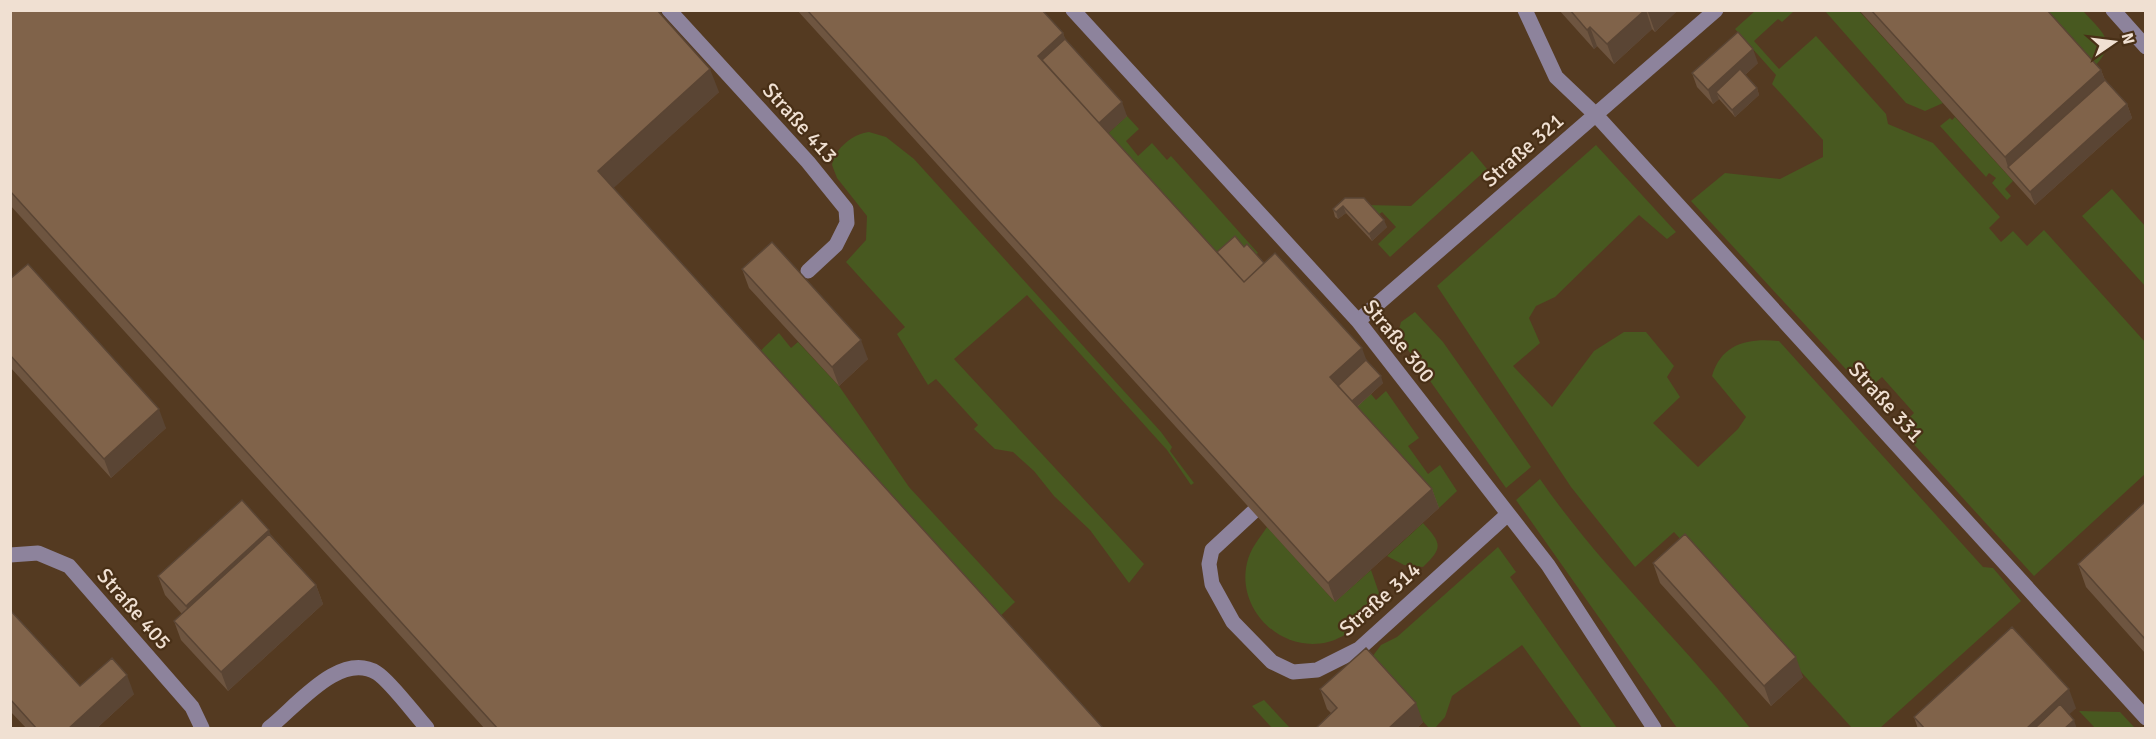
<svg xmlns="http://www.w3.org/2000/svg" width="2156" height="739" viewBox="0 0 2156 739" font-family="Signika,sans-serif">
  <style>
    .green { fill: #485920 }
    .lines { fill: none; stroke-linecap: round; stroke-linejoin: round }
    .minor { stroke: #8d839c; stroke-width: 15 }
    .wall { fill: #6e5540 }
    .shaded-wall { fill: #5a4534 }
    .building { fill: #80634a; stroke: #5a4534; stroke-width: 1.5 }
    .labels { text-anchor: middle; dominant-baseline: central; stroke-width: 4.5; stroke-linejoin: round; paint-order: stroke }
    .street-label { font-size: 21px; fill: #f0e0d2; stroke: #493017 }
  </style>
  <rect width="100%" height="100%" fill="#543a21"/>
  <!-- green -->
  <path class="green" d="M1755,11L1793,12L1782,22L1778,19L1754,41L1779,69L1816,36L1886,114L1888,124L1933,143L2000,217L1989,228L2001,242L2013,231L2027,246L2044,230L2145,342V474L2034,576L1899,428L1914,413L1882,377L1866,391L1691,201L1725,173L1780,179L1823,157V140L1772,84L1776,75L1735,29Z
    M1825,11H1859L1943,103L1925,111L1906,103Z
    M2035,11H2083C2106,36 2119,43 2090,71Z
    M1127,116L1139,129L1126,141L1138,156L1152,143L1167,160L1171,156L1258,253L1249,260L1219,268L1103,138Z
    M1955,117L2013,181L2005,189L2011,196L2007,200L1992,183L1996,178L1989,173L1986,177L1940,126L1950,118L1952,120Z
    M869,132L886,137L914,159L1161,432L1172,447L1170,451L1194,483L1191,485L1167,450L1027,295L954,359L1144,564L1129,583L1090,530L1054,496L1034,471L1013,452L995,449L974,429L978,425L936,379L928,385L897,334L905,327L846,262L866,240L867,216L837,178L832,165C835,148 853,134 869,132Z
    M1596,145L1676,232L1667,239L1639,215L1555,297L1536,306L1529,318L1540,343L1513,366L1552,407L1594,351L1624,332H1646L1674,366L1667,377L1680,397L1653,423L1698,467L1738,429L1746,417L1712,376C1722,343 1748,338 1779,341L1983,567L1993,568L2021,601L1880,728H1852L1674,532L1635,567L1571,487L1437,286Z
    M1472,151L1487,169L1390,257L1378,244L1396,227L1382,212L1377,216L1367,205L1411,206Z
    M2112,189L2145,226V286L2082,216Z
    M1415,312L1443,342L1531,467L1506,488L1401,340L1398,333L1401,322Z
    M779,333L791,348L798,342L839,386L909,487L1015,602L994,622L754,357Z
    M1386,391L1419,438L1408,446L1428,474L1440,465L1457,491L1439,508L1351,412L1371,394L1376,400Z
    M1540,479C1602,569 1683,642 1750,728H1677L1516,500Z
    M1423,523C1441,543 1444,547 1423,567L1404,565L1387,556Z
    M1267,527L1335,602L1371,570L1379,593L1377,608C1362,621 1348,637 1328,642C1282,654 1236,610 1247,563C1250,549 1259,539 1267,527Z
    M1498,547L1516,572L1510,577L1617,728H1582L1522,645L1452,696L1445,717L1435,728H1429L1373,667L1372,657L1381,645L1397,637Z
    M1264,700L1290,728H1272L1252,706Z
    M2079,711L2120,712L2135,728H2095Z"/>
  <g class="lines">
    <!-- minor -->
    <path class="minor" d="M669,10L808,162L846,209L847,223L836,245L808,271
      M1073,10L1358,321L1548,565L1654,728
      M1525,10L1556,77L1596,115L2146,718
      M2113,10L2146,47
      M1358,321L1716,10
      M1253,512L1212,550L1209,564L1212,584L1233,622L1272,662L1293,672L1317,670L1359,649L1508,514
      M10,555L38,553L69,566L192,707L202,728
      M269,728C296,707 340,650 377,673C391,682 415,715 427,728"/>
  </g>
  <!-- wall -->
  <path class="wall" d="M10,10L719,92L613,188L1104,729H485L10,205Z
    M797,10H1042L1063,33L1065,39L1127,116L1108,133L1217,252L1244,247L1265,263L1366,360L1383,383L1357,407L1432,489L1439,508L1335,602Z
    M1559,10H1678L1655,32L1652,29L1614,64L1597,46L1594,49Z
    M1859,10H2047L2101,70L2105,80L2127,104L2132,118L2035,205Z
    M1758,63L1745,75L1757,88L1759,95L1735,117L1719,99L1713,104L1697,87L1692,73Z
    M1345,198L1387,227L1372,241L1346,213L1338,219L1335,217L1333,209Z
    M742,269L868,359L839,386L749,288Z
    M10,279L166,428L111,478L10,367Z
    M2145,502V653L2086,587L2078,564Z
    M271,535L316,585L323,604L228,691L181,640L174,621L182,614L165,595L158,576Z
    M1653,563L1803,677L1771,706L1660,583Z
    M10,610L80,686L134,694L96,729H27L10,711Z
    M1320,689L1423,722L1416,729H1315L1331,713L1327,709Z
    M2076,708L2069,714L2077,729H1918L1914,717Z"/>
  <!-- shaded-wall -->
  <path class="shaded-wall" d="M1645,10H1646L1652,29L1614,64L1607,44Z
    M1650,10H1678L1655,32L1648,12Z
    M1590,27L1597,46L1594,49L1587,30Z
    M1063,33L1070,52L1049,71L1038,56Z
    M1753,49L1758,63L1721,97L1716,92L1719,99L1713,104L1708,90Z
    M710,69L719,92L606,195L598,171Z
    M2101,70L2110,93L2008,167L2005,157Z
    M1757,88L1759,95L1735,117L1732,110Z
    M1122,102L1127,116L1103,138L1098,124Z
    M2127,104L2132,118L2035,205L2030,192Z
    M1343,206L1346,213L1338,219L1336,212Z
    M1384,220L1387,227L1372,241L1369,234Z
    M861,340L868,359L839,386L832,367Z
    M1362,348L1369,367L1339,394L1330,377Z
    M1381,376L1383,383L1351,412L1348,405Z
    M159,409L166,428L111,478L104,459Z
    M1432,489L1439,508L1335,602L1328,583Z
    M269,530L276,549L193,625L186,606Z
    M316,585L323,604L228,691L221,672Z
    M1796,657L1803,677L1771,706L1764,686Z
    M127,675L134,694L96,729H68Z
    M2069,689L2076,708L2054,729H2026Z
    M1416,703L1423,722L1416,729H1388Z
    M2074,720L2077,729H2064Z"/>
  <!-- building -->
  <path class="building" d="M10,10H657L710,69L598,171L1104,729H498L10,191Z
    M807,10H1042L1063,33L1038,56L1244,282L1275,253L1362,348L1330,377L1432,489L1328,583Z
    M1570,10H1645L1607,44L1590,27L1587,30Z
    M1871,10H2047L2101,70L2005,157Z
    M1738,32L1753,49L1708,90L1692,73Z
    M1065,39L1122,102L1099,123L1042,60Z
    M1740,69L1757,88L1732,110L1716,92Z
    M2105,80L2127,104L2030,192L2008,167Z
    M1345,198H1364L1384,220L1369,234L1343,206L1336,212L1333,209Z
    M1235,236L1244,247L1247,244L1264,263L1244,282L1217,252Z
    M772,242L861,340L832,367L742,269Z
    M28,264L159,409L104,459L10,355V279Z
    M1366,360L1381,376L1352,401L1338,386Z
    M242,500L269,530L186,606L158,576Z
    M2145,502V639L2078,564Z
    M269,534L316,585L221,672L174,621Z
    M1685,534L1796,657L1764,686L1653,563Z
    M10,610L80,686L112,658L127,675L68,729H37L10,699Z
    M2012,627L2069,689L2026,729H1925L1914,717Z
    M1366,648L1416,703L1388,729H1315L1337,708L1320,689Z
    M2060,704L2074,720L2064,729H2034Z"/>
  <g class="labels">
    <!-- street labels -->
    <g class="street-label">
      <text transform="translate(800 123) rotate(48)">Straße 413</text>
      <text transform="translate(1523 150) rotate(-41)">Straße 321</text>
      <text transform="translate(1399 341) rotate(51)">Straße 300</text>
      <text transform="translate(1886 402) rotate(48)">Straße 331</text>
      <text transform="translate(1380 599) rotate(-41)">Straße 314</text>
      <text transform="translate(134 609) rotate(49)">Straße 405</text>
    </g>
  </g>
  <!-- border -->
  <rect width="2156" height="739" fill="none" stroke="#f0e0d2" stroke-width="24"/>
  <!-- north arrow -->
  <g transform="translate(2114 42) rotate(76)" stroke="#493017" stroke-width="4.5" paint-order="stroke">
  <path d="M0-4.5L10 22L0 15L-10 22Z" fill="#f0e0d2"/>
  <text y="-9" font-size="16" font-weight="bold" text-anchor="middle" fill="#f0e0d2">N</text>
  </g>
</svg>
